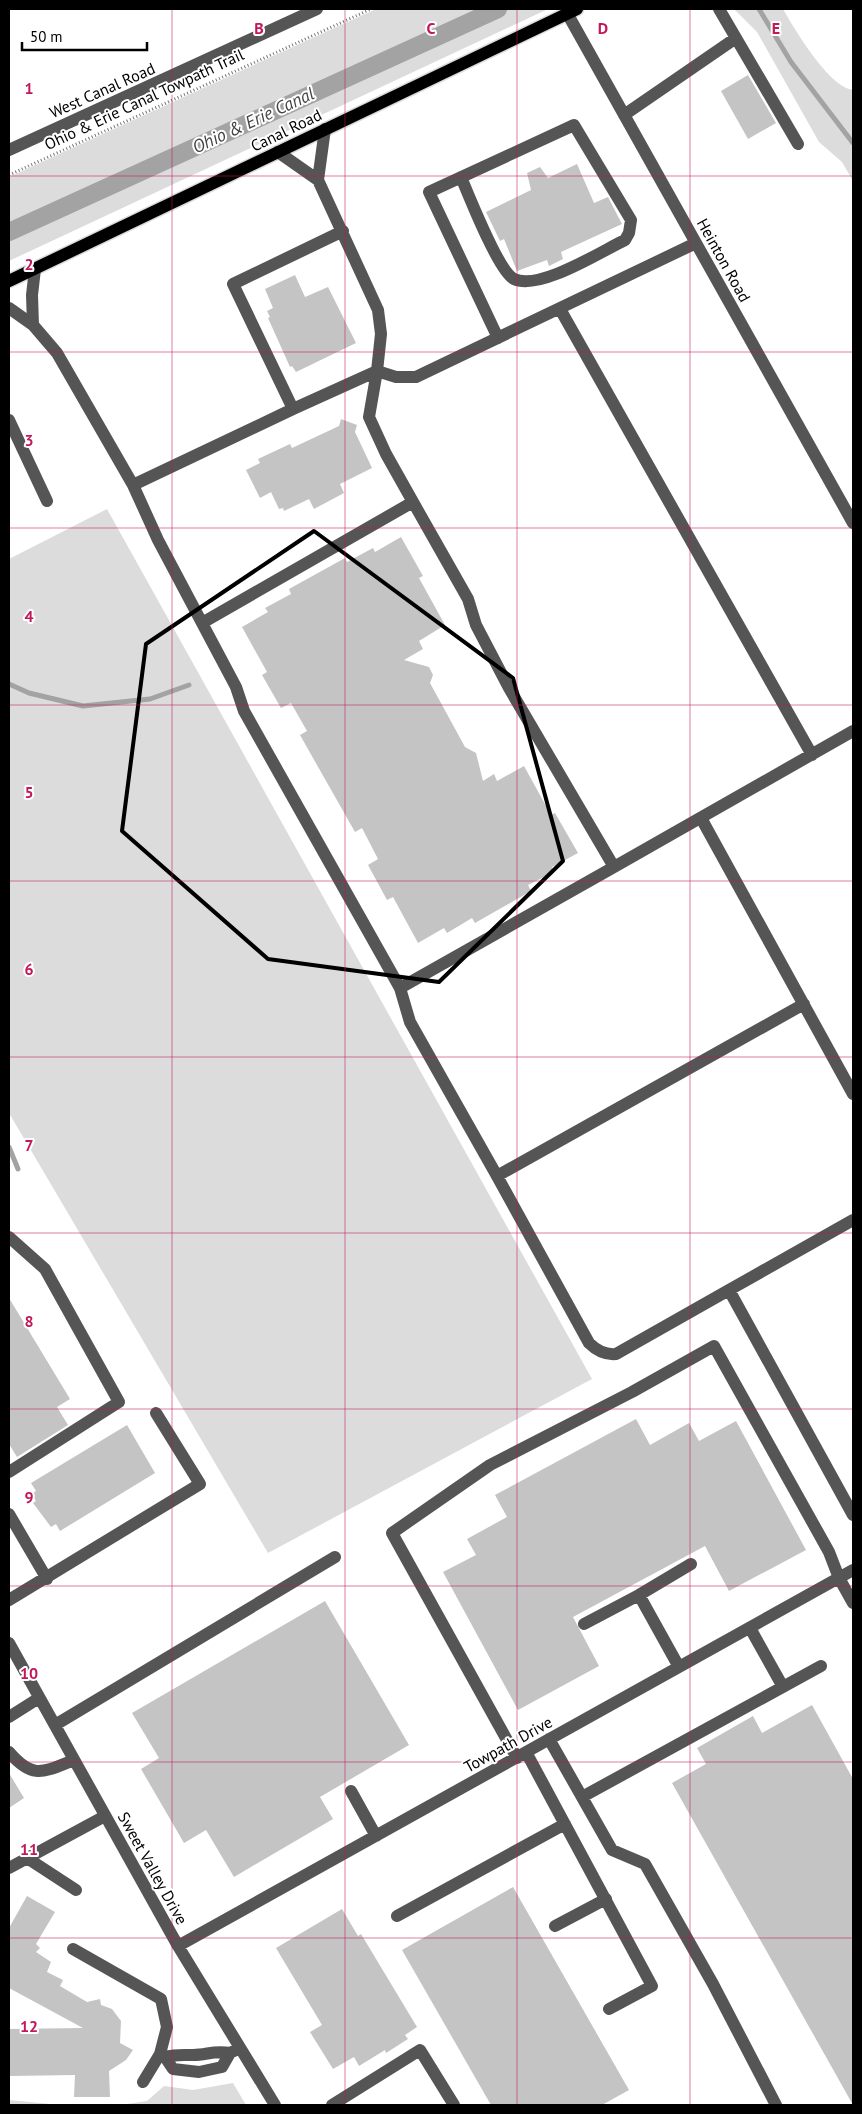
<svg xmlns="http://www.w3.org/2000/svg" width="862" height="2114" viewBox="0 0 862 2114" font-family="'PT Sans',sans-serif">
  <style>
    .green { fill: #dcdcdc }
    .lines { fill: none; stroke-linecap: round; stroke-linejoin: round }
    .stream { stroke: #a3a3a3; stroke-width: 5 }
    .canal { stroke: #a3a3a3; stroke-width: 18 }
    .building { fill: #c4c4c4 }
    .major-casing { stroke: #dbdbdb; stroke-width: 15 }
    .path { stroke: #777; stroke-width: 3; stroke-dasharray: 1 2.5; stroke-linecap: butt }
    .minor { stroke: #555; stroke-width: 12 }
    .major { stroke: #000; stroke-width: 12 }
    .marked { fill: none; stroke: #000; stroke-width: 4; stroke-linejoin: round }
    .grid { fill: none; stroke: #c2185b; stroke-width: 1; stroke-opacity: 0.55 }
    .labels { text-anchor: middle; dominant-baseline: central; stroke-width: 4; stroke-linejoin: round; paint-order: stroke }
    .street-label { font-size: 16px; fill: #000; stroke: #fff }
    .water-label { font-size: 18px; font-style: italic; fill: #444; stroke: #fff }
    .grid-label { font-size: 16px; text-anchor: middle; font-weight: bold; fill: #c2185b; stroke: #fff; stroke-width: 4; stroke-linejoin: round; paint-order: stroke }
  </style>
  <rect width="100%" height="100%" fill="#fff"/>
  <!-- green -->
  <path class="green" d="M376,9H548L9,261V177Z
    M734,9H783C795,30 829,87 853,90V181L842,162L819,142L757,32Z
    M107,509L592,1379L268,1553L9,1113V559Z
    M233,2083L246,2105H120L147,2101L164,2086L193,2090Z
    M9,2100L61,2105H9Z"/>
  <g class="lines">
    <!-- stream -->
    <path class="stream" d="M759,9L791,62L853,143
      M9,684L29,693L83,706L150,699L189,685
      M9,1147L18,1169"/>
    <!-- canal -->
    <path class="canal" d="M9,232L498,9"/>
  </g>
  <!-- building -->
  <path class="building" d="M748,75L776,123L748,139L721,91Z
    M577,164L594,203L608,197L622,224L561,252L563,259L549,266L547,260L517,271L504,239L500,241L486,212L531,190L527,173L540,167L548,178Z
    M295,275L305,297L328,287L356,343L296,372L292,366L290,367L268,318L270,317L267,311L273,308L265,289Z
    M341,419L357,425L355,432L372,468L340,484L344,493L314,509L309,499L284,511L283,508L279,509L271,492L260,498L246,470L260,463L258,459L290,444L292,448L339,426Z
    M401,537L423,576L419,578L445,625L419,641L423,649L404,660L429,667L433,675L430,683L465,747L476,753L483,781L494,774L497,781L524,766L551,815L555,813L578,853L552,867L554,872L528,885L531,891L475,923L472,918L447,933L444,928L418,943L393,897L387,900L368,865L378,859L362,828L355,832L300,735L307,731L291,703L281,708L262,675L267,672L242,627L268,612L265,608L291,594L289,589L345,558L347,562L373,548L375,552Z
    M9,1298L70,1399L57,1407L68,1425L17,1457L9,1444Z
    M636,1419L650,1445L689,1423L699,1441L736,1421L806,1550L729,1591L705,1546L573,1617L599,1666L518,1710L443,1572L476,1555L467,1539L507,1517L495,1495Z
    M127,1425L155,1473L60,1531L56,1524L51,1527L33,1503L36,1501L31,1494L36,1491L31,1483Z
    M325,1601L409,1745L320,1797L333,1819L234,1877L206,1830L184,1843L141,1769L159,1758L132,1713Z
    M812,1705L853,1779V2105L672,1783L706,1764L697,1748L753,1716L762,1733Z
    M9,1773L24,1798L9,1808Z
    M513,1887L629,2090L602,2105H491L402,1950Z
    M27,1896L55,1912L36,1944L40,1948L36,1952L51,1962L47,1972L63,1980L60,1986L87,2002L100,1999L101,2005L112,2009L121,2021L120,2043L133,2050L126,2060L109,2071L110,2097H74L75,2075L9,2076V2029L83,2028L9,1988V1928Z
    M342,1909L358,1936L361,1934L417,2027L405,2035L408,2039L386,2053L385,2050L359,2066L354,2057L333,2069L310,2032L322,2025L276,1948Z"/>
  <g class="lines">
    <!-- major casing -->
    <g class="major-casing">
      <path id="major" d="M9,281L577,9"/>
    </g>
    <!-- path -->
    <path class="path" d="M9,175L371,9"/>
    <!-- minor -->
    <path class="minor" d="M719,9L798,144
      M567,13L853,523
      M624,115L736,38
      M325,129L318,180L378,310L381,334L377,371L396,377H416L696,243
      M9,150L317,9
      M278,152L318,180
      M461,177C469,196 499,272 514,279C539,291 600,252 625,240L629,233L631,220L574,125L429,192L498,338
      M343,231L233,284L293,409L377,371
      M9,308L33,325L57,353L133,485L293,409
      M560,309L812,755
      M33,325L32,295L35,269
      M9,420L47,501
      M133,485L158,540L202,623L413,502L386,454L369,417L377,371
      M413,502L468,599L476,625L509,688L614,867L853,731
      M202,623L236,687L244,711L400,988
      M701,818L853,1094
      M497,1176L410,1022L400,988L614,867
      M853,1220L729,1290L853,1515
      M9,1237L45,1269L119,1402L9,1472
      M729,1290L616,1354C605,1355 596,1350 589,1343L497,1176L804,1004
      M9,1514L47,1579
      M9,1600L200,1484L156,1413
      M584,1624L639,1595
      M750,1628L783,1687
      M9,1643L178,1946L275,2105
      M679,1667L639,1595L691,1564
      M9,1717L39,1698
      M55,1725L335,1557
      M549,1739L612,1850L645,1864L713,1984L776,2105
      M9,1752C33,1780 43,1772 74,1760
      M526,1752L652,1986L609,2009
      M517,1758L392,1533L490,1465L632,1392L714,1346L829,1552L839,1578L853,1603
      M351,1791L376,1836
      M582,1797L821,1666
      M27,1858L76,1890
      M9,1868L105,1816
      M397,1916L565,1824
      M555,1926L606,1899
      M178,1946L853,1570
      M73,1949L161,1999L167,2027L160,2054L165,2057L173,2069L199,2072L222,2067L230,2053L240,2048
      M165,2057C176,2054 183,2055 193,2055C207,2055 214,2050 230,2053
      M143,2082L160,2054
      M332,2105L420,2050L454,2105"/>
    <!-- major -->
    <use href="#major" class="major"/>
  </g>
  <!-- marked area -->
  <path class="marked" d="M314,531L513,678L563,861L439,982L268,959L122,831L146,644Z"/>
  <!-- grid -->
  <path class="grid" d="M172,9V2105M345,9V2105M517,9V2105M690,9V2105M9,176H853M9,352H853M9,528H853M9,705H853M9,881H853M9,1057H853M9,1233H853M9,1409H853M9,1586H853M9,1762H853M9,1938H853"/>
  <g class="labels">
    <!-- street labels -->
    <g class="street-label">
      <text transform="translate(102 90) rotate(-24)">West Canal Road</text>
      <text transform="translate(144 99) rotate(-25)">Ohio &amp; Erie Canal Towpath Trail</text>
      <text transform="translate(286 130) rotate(-26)">Canal Road</text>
      <text transform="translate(724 260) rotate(61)">Heinton Road</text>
      <text transform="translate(508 1744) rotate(-29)">Towpath Drive</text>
      <text transform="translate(153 1868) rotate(61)">Sweet Valley Drive</text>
    </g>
    <!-- water labels -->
    <g class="water-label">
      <text transform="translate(253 120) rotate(-25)">Ohio &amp; Erie Canal</text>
    </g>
  </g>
  <g class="grid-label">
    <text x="259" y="34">B</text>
    <text x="431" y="34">C</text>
    <text x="603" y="34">D</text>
    <text x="776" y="34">E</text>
    <text x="29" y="94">1</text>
    <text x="29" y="270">2</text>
    <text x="29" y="446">3</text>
    <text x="29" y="622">4</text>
    <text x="29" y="798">5</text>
    <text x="29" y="975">6</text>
    <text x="29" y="1151">7</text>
    <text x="29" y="1327">8</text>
    <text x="29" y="1503">9</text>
    <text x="29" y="1679">10</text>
    <text x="29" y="1855">11</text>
    <text x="29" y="2032">12</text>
  </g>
  <!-- border -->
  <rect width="862" height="2114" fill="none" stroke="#000000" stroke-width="20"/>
  <!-- scale -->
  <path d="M22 42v8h125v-8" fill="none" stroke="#000000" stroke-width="2.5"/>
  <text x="30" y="42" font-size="15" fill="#000000" stroke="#ffffff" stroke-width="4" paint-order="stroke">50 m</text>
</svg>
